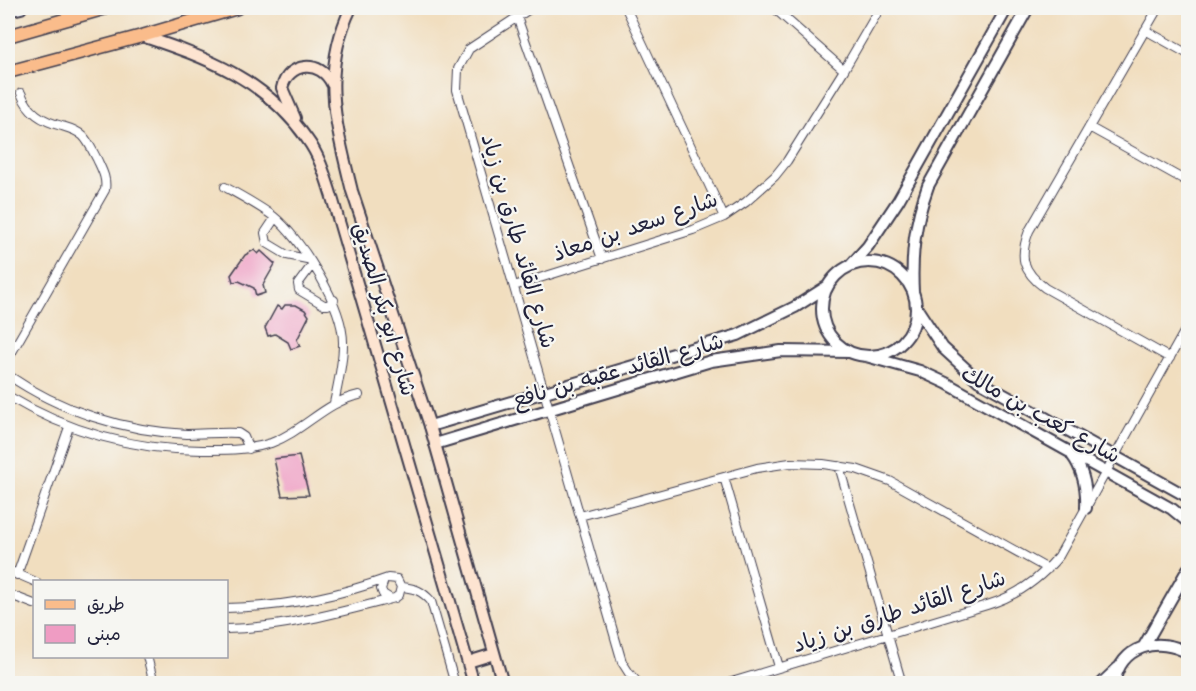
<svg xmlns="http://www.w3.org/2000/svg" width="1196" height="691" viewBox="0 0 1196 691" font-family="'Shantell Sans','Playpen Sans Arabic',sans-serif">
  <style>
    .building { fill: #ef9cc3 }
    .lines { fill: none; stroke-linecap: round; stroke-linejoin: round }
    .minor-casing { stroke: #413e4f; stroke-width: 10 }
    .tertiary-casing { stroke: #413e4f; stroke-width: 14 }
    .secondary-casing { stroke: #413e4f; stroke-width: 14 }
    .primary-casing { stroke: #413e4f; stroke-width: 15 }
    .minor { stroke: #fff; stroke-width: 8 }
    .tertiary { stroke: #fff; stroke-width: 10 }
    .secondary { stroke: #fde4d1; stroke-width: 10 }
    .primary { stroke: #fabc8b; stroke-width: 12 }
    .labels { text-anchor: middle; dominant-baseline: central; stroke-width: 4.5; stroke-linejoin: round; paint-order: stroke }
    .street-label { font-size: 22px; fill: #22223b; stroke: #f6f6f2 }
  </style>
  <rect width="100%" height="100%" fill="#f6f6f2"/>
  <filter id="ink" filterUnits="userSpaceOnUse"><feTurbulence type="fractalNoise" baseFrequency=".0167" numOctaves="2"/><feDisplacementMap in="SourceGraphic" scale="12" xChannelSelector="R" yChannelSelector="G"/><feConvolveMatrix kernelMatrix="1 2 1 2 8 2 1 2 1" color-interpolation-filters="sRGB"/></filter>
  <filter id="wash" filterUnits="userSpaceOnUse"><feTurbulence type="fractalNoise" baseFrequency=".008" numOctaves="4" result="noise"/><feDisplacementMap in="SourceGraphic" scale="24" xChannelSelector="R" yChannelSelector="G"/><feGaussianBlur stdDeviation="1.35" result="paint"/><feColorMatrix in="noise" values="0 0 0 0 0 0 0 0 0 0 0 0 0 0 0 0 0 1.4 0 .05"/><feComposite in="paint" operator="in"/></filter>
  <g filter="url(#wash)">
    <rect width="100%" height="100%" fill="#f1debf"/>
    <g id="blocks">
      <!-- building -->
      <path class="building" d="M254,250L258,254L261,251L275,264L263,285L265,293L256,296L254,288L239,281L233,282L231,275L245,255Z
        M285,305H296L305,310L309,316L297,340L300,346L291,349L288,342L275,334L268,336L265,328L277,306L282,309Z
        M299,456L309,495L282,496L274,459Z"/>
    </g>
  </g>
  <g filter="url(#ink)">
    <use href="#blocks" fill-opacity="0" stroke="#413e4f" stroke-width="1.5"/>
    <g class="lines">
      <!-- minor casing -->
      <g class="minor-casing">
        <path id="minor" d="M531,8L469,49L458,69L457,90L622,662L629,673L639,684
          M626,8L724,217
          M774,8L844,70
          M1158,8L1029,231C1019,257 1022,271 1045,288L1170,358
          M517,17L602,259
          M1145,30L1188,54
          M1089,127L1188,182
          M225,187C241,196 258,205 273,216C301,238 344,307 343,344C343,364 338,384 334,403
          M275,218L265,233L267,243L287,255L307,259
          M312,265L298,284L299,290L324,305H328L334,300
          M514,286L693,230L724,217L746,202L775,176L787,161L844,70L880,8
          M8,359L105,190C107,178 102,170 97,159C93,152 89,142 83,136C77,130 69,128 62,126C42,121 28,112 21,93
          M8,375C60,411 124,431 187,434C204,434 221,432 238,433L244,437L249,449
          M8,396C70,433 135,451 208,450C230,450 250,450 271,443C304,431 325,402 359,395
          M839,466L902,684
          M724,477L779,667
          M580,516L757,468L790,463L823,464L856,469L890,481L1048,569
          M8,570L36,582
          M17,575L69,427
          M384,580L381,589L383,594L391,599
          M401,587C415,588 422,591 431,601L455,684
          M8,594L34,604
          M226,608C281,607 338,596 388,578L397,579L401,587
          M226,629C284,628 340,612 395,598L399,595L401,587
          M147,656L154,684
          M725,684L987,605C1017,596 1039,580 1059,556L1188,325"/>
      </g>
      <!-- tertiary casing -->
      <g class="tertiary-casing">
        <path id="tertiary" d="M8,11L21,8
          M822 309a47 47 0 1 1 94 0a47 47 0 1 1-94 0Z
          M850,266L868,246L898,201L1007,8
          M913,292C911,254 915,222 928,186L1028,8
          M916,307L943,348L979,381L1188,497
          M866,356L920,371L946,383L1172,509L1188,522
          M430,426L738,335L795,307L828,286
          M435,444L711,361L781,351L850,352
          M1072,455C1084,471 1087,488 1086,508
          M1144,646L1188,569
          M1101,684L1118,668
          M1114,684C1120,645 1159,636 1188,653"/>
      </g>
      <!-- secondary casing -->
      <g class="secondary-casing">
        <path id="secondary" d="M351,8C320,72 336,125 352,191L430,426L503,684
          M142,36C208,58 265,79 307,139C319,155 325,175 331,194L474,684
          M295,118L282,88C288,62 321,59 332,84
          M468,662L494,654"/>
      </g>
      <!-- primary casing -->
      <g class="primary-casing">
        <path id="primary" d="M8,36L106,8
          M8,72L142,36L237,8"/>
      </g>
      <!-- minor -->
      <use href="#minor" class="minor"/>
      <!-- tertiary -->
      <use href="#tertiary" class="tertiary"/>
      <!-- secondary -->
      <use href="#secondary" class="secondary"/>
      <!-- primary -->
      <use href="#primary" class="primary"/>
    </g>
  </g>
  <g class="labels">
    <!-- street labels -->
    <g class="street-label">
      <text transform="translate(635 226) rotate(-19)">شارع سعد بن معاذ</text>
      <text transform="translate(519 241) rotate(74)">شارع القائد طارق بن زياد</text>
      <text transform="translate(385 309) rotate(74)">شارع ابو بكر الصديق</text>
      <text transform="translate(618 370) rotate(-16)">شارع القائد عقبه بن نافع</text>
      <text transform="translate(1041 414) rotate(29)">شارع كعب بن مالك</text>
      <text transform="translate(899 611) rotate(-18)">شارع القائد طارق بن زياد</text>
    </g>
  </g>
  <!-- margin -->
  <rect width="1196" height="691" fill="none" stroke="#f6f6f2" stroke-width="30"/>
  <!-- legend -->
  <rect x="33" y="580" width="195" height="78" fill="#f6f6f2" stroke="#a1a1a9" stroke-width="1.5"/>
  <rect x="45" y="600" width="30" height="9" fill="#fabc8b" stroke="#a1a1a9" stroke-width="1.5"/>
  <text x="87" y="610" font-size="18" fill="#22223b">طريق</text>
  <rect x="45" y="625" width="30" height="18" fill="#ef9cc3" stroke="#a1a1a9" stroke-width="1.5"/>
  <text x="87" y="640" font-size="18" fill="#22223b">مبنى</text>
</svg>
